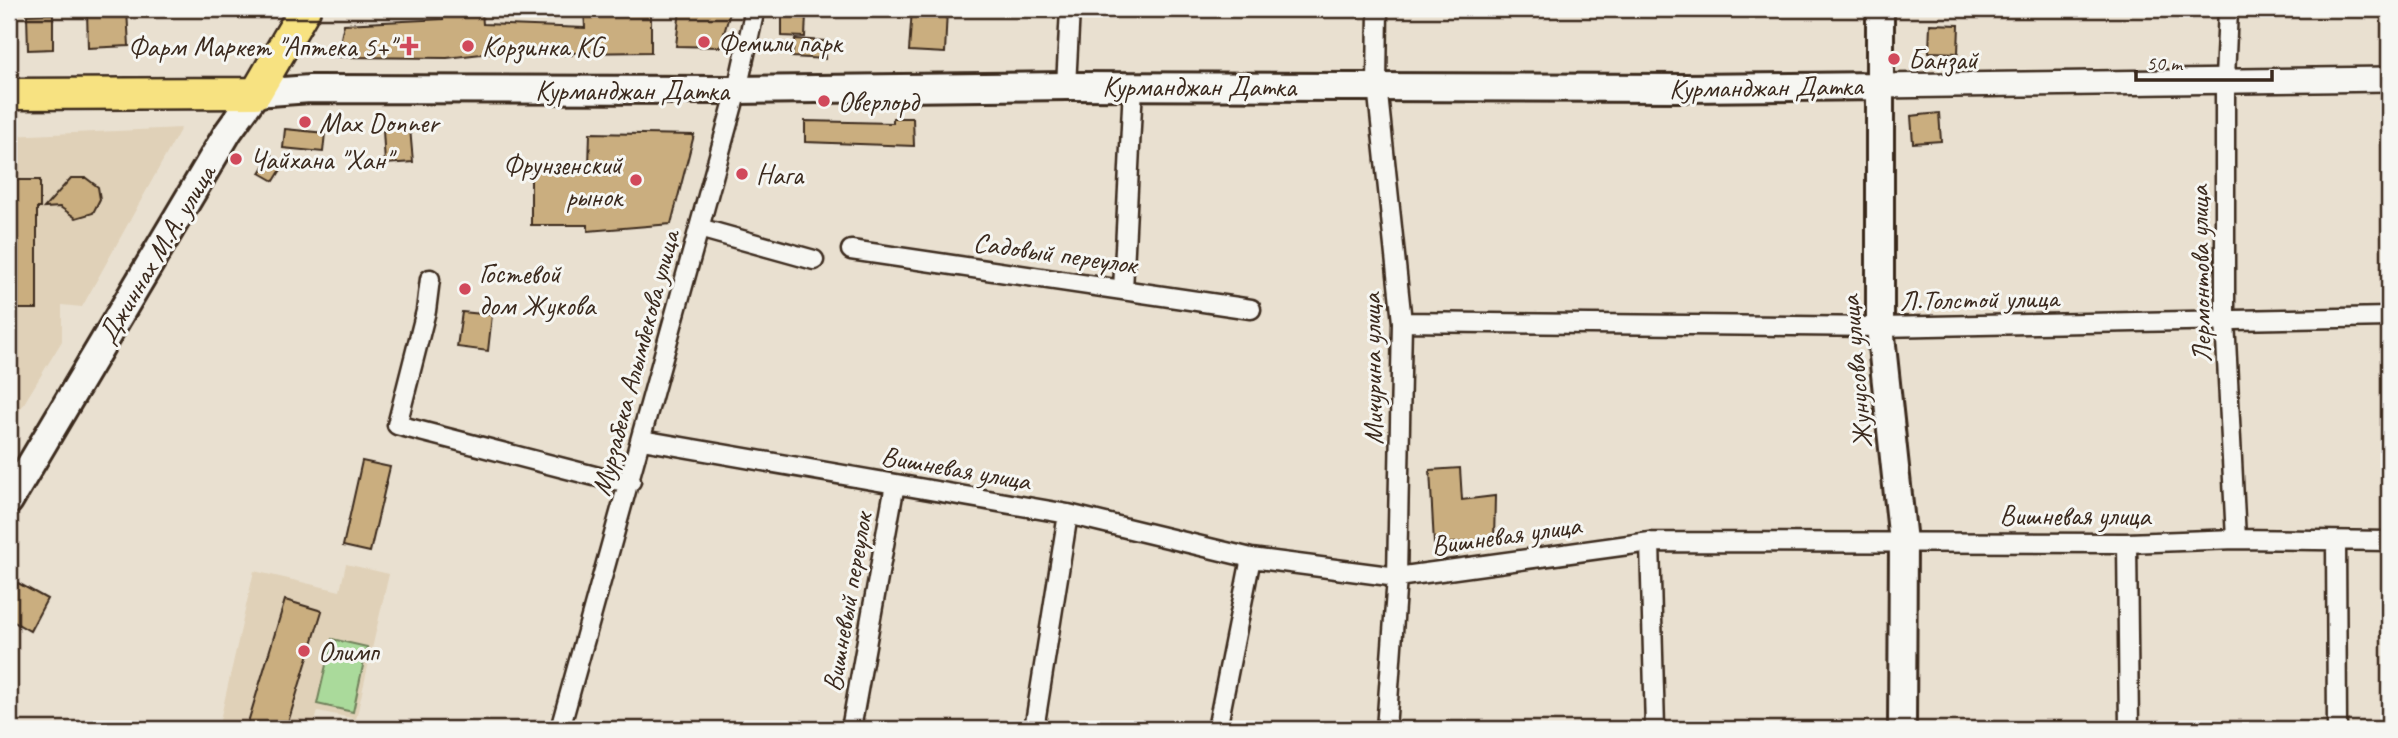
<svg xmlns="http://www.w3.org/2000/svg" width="2398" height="738" viewBox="0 0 2398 738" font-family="Caveat,sans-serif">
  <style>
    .built { fill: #e0d1b8 }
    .green { fill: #aada9b; stroke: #72825c; stroke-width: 2 }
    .building { fill: #caae7f; stroke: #3b2a1e; stroke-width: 2 }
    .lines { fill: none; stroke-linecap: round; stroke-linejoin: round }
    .minor-casing { stroke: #3b2a1e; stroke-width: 23 }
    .tertiary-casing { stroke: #3b2a1e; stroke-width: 28 }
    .secondary-casing { stroke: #3b2a1e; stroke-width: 32 }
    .primary-casing { stroke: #3b2a1e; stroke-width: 35 }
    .minor { stroke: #f6f6f2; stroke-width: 18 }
    .tertiary { stroke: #f6f6f2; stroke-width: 23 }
    .secondary { stroke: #f6f6f2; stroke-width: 26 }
    .primary { stroke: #f7e281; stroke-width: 30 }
    .poi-dot { fill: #d1495b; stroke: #f6f6f2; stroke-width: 2.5 }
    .labels { text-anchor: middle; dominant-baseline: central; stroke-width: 6; stroke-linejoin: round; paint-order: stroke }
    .poi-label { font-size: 28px; fill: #3b2a1e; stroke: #f6f6f2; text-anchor: start }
    .street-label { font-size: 28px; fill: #3b2a1e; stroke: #f6f6f2 }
  </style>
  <rect width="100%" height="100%" fill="#e9e0d0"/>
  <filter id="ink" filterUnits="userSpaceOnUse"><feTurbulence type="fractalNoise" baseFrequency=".0143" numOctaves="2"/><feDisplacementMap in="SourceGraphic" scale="14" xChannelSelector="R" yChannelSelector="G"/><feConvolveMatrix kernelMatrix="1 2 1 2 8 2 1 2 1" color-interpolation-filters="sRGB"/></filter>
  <g filter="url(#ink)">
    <!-- built -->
    <path class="built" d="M181,128L82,307L62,305V341L9,428V136Z
      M346,564L389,574L356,719L318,711L313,729H218L254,571L340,591Z"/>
    <!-- green -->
    <path class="green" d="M332,639L367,647L353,712L317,704Z"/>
    <!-- building -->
    <path class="building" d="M584,9H651V52L572,53V55L490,53L447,58L337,57L344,24L443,19V16L482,12L483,24L585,28Z
      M680,9H731L720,47L676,46Z
      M912,9H947L945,53L909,51Z
      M127,10L129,46L88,48L87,12Z
      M782,13L806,14L805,37L782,36Z
      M53,14V49L28,50L27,15Z
      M1930,24L1959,25L1958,53L1929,52Z
      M795,39L825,41V59L792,57Z
      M1939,113L1941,141L1913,143L1911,116Z
      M893,118H913L914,146L805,142V121L893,123Z
      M410,128L413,162L385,164L383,130Z
      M285,129L325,133L323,152L283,148Z
      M590,133L694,135L671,224L588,231V225H531V166H589Z
      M271,155L285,163L274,181L260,173Z
      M71,178H86L98,187L100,199L93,213L76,218L60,207L44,208Z
      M9,180H40V208H37V309H9Z
      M462,312L492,315L488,351L457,347Z
      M362,461L390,467L370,552L343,546Z
      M1460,468L1462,500L1495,496L1494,541L1434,544L1430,470Z
      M18,583L47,599L30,631L9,619V600Z
      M285,600L322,611L286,729H246Z"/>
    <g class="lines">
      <!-- minor casing -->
      <g class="minor-casing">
        <path id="minor" d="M1378,9L1377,85L1402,322L1397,577L1386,729
          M2228,9L2225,79V320L2236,539
          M1066,86L1070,9
          M699,228L814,260
          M851,250L1251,309
          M430,279L426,311L397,425L610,480L631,481
          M1123,290L1133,86
          M1402,322L1880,327L2389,317
          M642,440L1068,514L1251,558L1397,577L1650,542L2127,543L2236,539L2389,541
          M2336,541L2337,729
          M1650,542L1655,729
          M2127,543L2129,729
          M560,729L699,228L737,90L755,9
          M851,729L895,484
          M1034,729L1068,514
          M1217,729L1251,558"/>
      </g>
      <!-- tertiary casing -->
      <g class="tertiary-casing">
        <path id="tertiary" d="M1879,86L2389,79"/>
      </g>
      <!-- secondary casing -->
      <g class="secondary-casing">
        <path id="secondary" d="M1880,9V327L1903,542L1902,729
          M9,501L228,132L256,93L310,89L737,90L1066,86L1686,88L1879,86"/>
      </g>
      <!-- primary casing -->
      <g class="primary-casing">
        <path id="primary" d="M9,94L256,93L305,9"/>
      </g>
      <!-- minor -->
      <use href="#minor" class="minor"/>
      <!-- tertiary -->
      <use href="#tertiary" class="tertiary"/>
      <!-- secondary -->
      <use href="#secondary" class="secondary"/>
      <!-- primary -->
      <use href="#primary" class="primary"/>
    </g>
  </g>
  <!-- markers -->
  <g class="poi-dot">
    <circle cx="704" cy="42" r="7"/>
    <path d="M405.5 35.5h7v7h7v7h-7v7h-7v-7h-7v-7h7z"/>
    <circle cx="468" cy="46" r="7"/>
    <circle cx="1894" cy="59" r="7"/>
    <circle cx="824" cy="101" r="7"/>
    <circle cx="305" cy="122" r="7"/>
    <circle cx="236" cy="159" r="7"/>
    <circle cx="742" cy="174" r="7"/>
    <circle cx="636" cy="180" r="7"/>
    <circle cx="465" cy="289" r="7"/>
    <circle cx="304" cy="651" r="7"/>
  </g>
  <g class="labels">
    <!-- poi labels -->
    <g class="poi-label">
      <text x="718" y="42">Фемили парк</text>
      <text x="395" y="46" text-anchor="end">Фарм Маркет "Аптека 5+"</text>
      <text x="482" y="46">Корзинка KG</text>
      <text x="1908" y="59">Банзай</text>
      <text x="838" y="101">Оверлорд</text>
      <text x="319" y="122">Max Donner</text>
      <text x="250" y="159">Чайхана "Хан"</text>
      <text x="622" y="164" text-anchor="end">Фрунзенский<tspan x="622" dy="32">рынок</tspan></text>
      <text x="756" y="174">Нага</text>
      <text x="479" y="273">Гостевой<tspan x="479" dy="32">дом Жукова</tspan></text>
      <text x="318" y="651">Олимп</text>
    </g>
    <!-- street labels -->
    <g class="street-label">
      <text x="1199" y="86">Курманджан Датка</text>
      <text transform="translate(1766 87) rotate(-1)">Курманджан Датка</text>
      <text x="632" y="90">Курманджан Датка</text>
      <text transform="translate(1055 253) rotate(8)">Садовый переулок</text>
      <text transform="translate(156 254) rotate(-59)">Джиннах М.А. улица</text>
      <text transform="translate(2200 274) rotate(-91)">Лермонтова улица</text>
      <text transform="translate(1979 299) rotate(-1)">Л.Толстой улица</text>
      <text transform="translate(635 363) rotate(-75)">Мурзабека Алымбекова улица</text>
      <text transform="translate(1372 369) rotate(-91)">Мичурина улица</text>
      <text transform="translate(1856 372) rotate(-95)">Жунусова улица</text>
      <text transform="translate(956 468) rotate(10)">Вишневая улица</text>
      <text x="2075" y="515">Вишневая улица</text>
      <text transform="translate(1506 535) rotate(-8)">Вишневая улица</text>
      <text transform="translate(847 602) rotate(-80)">Вишневый переулок</text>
    </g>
  </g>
  <!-- margin -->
  <rect width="2398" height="738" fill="none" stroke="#f6f6f2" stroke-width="35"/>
  <rect x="18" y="18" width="2363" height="703" fill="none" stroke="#3b2a1e" stroke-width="2.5" filter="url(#ink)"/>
  <!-- scale -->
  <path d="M2136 70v10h136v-10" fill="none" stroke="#3b2a1e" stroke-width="3.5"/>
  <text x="2146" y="70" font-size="21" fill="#3b2a1e" stroke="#f6f6f2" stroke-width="5" paint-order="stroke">50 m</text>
</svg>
